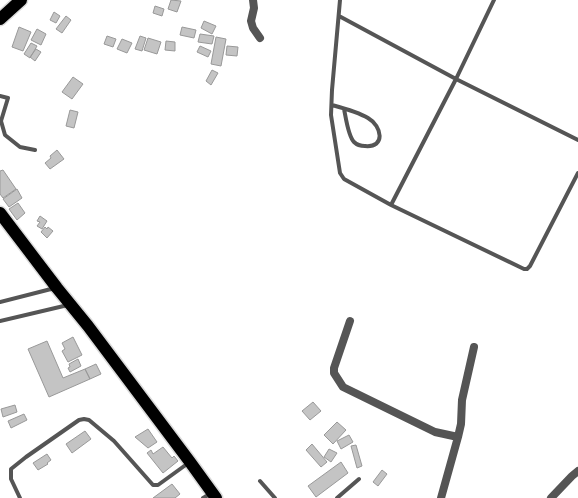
<svg xmlns="http://www.w3.org/2000/svg" width="578" height="498" viewBox="0 0 578 498" font-family="Figtree,sans-serif">
  <style>
    .building { fill: #c4c4c4; stroke: #999 }
    .lines { fill: none; stroke-linecap: round; stroke-linejoin: round }
    .primary-casing { stroke: #dbdbdb; stroke-width: 15 }
    .lane { stroke: #555; stroke-width: 4 }
    .street { stroke: #555; stroke-width: 8 }
    .primary { stroke: #000; stroke-width: 12 }
  </style>
  <rect width="100%" height="100%" fill="#fff"/>
  <!-- building -->
  <path class="building" d="M171,0L181,1L177,12L168,9Z
    M155,6L164,9L162,16L153,13Z
    M54,12L60,16L56,23L50,20Z
    M66,16L71,20L62,33L56,29Z
    M204,21L216,26L212,34L201,28Z
    M19,27L31,32L23,51L12,47Z
    M182,27L196,30L194,38L180,35Z
    M37,29L46,34L41,45L31,40Z
    M200,34L214,36L212,44L198,42Z
    M107,36L116,39L113,47L104,44Z
    M140,36L146,38L142,51L135,49Z
    M216,37L226,39L221,66L211,64Z
    M148,38L161,42L157,54L144,50Z
    M122,39L132,43L127,53L117,49Z
    M166,41L175,42V51L165,50Z
    M31,43L37,46L30,58L24,54Z
    M200,46L211,51L208,57L197,52Z
    M227,46L238,47L237,56L226,55Z
    M36,49L41,52L35,61L30,57Z
    M212,70L218,73L211,85L206,81Z
    M73,77L83,84L72,99L62,92Z
    M70,110L78,112L74,128L66,126Z
    M57,150L64,159L50,169L45,163L51,158L50,156Z
    M3,170L16,189L3,198L0,194V171Z
    M17,189L22,198L9,207L3,199Z
    M18,203L25,213L17,220L9,209Z
    M40,216L47,221L42,229L37,226L40,222L37,221Z
    M45,227L47,229L48,227L53,231L47,238L41,232Z
    M73,337L82,355L68,362L62,351L65,349L62,343Z
    M47,341L63,378L85,369L90,379L49,397L28,349Z
    M78,359L81,366L70,372L68,368L70,367L69,364Z
    M96,364L101,374L90,379L85,369Z
    M313,402L321,411L310,420L302,411Z
    M15,405L17,412L3,417L1,409Z
    M24,414L27,420L11,428L8,421Z
    M337,422L346,430L333,444L324,435Z
    M148,429L157,442L148,448L135,437Z
    M85,431L91,439L72,453L66,444Z
    M349,435L353,442L341,449L337,441Z
    M312,444L327,462L321,467L306,450Z
    M356,445L362,466L357,468L351,446Z
    M163,447L172,458L174,456L178,461L163,473L147,453L151,450L153,454Z
    M329,449L337,453L331,462L324,457Z
    M47,454L51,460L47,463L48,464L38,470L33,463Z
    M341,462L348,473L316,497L308,486Z
    M382,470L387,474L378,486L373,482Z
    M172,484L180,494L175,498H153Z"/>
  <g class="lines">
    <!-- primary casing -->
    <g class="primary-casing">
      <path id="primary" d="M0,19L21,0
        M0,213L57,288L88,326L190,462L216,498"/>
    </g>
    <!-- lane -->
    <path class="lane" d="M340,0L332,90L331,115L340,173L344,179L391,205L524,269H527L530,266L578,173
      M339,16L456,79L578,140
      M0,96L8,98L1,121L5,135L20,147L35,150
      M332,105C343,108 358,112 368,118C382,126 386,148 365,146C362,146 357,145 354,142C348,136 346,118 344,109
      M391,205L456,79L494,0
      M0,302L55,288
      M0,321L68,305
      M260,481L275,498
      M20,498L11,479V469L26,457L79,420L84,419L89,420L114,441L153,485H158L187,464
      M203,498L210,494
      M337,498L359,479"/>
    <!-- street -->
    <path class="street" d="M253,0L254,8L251,21L253,28L260,38
      M350,321L334,368V373L343,387L435,432L458,437L441,498
      M458,437L461,424L462,400L474,347
      M551,498L572,476L578,471"/>
    <!-- primary -->
    <use href="#primary" class="primary"/>
  </g>
</svg>
